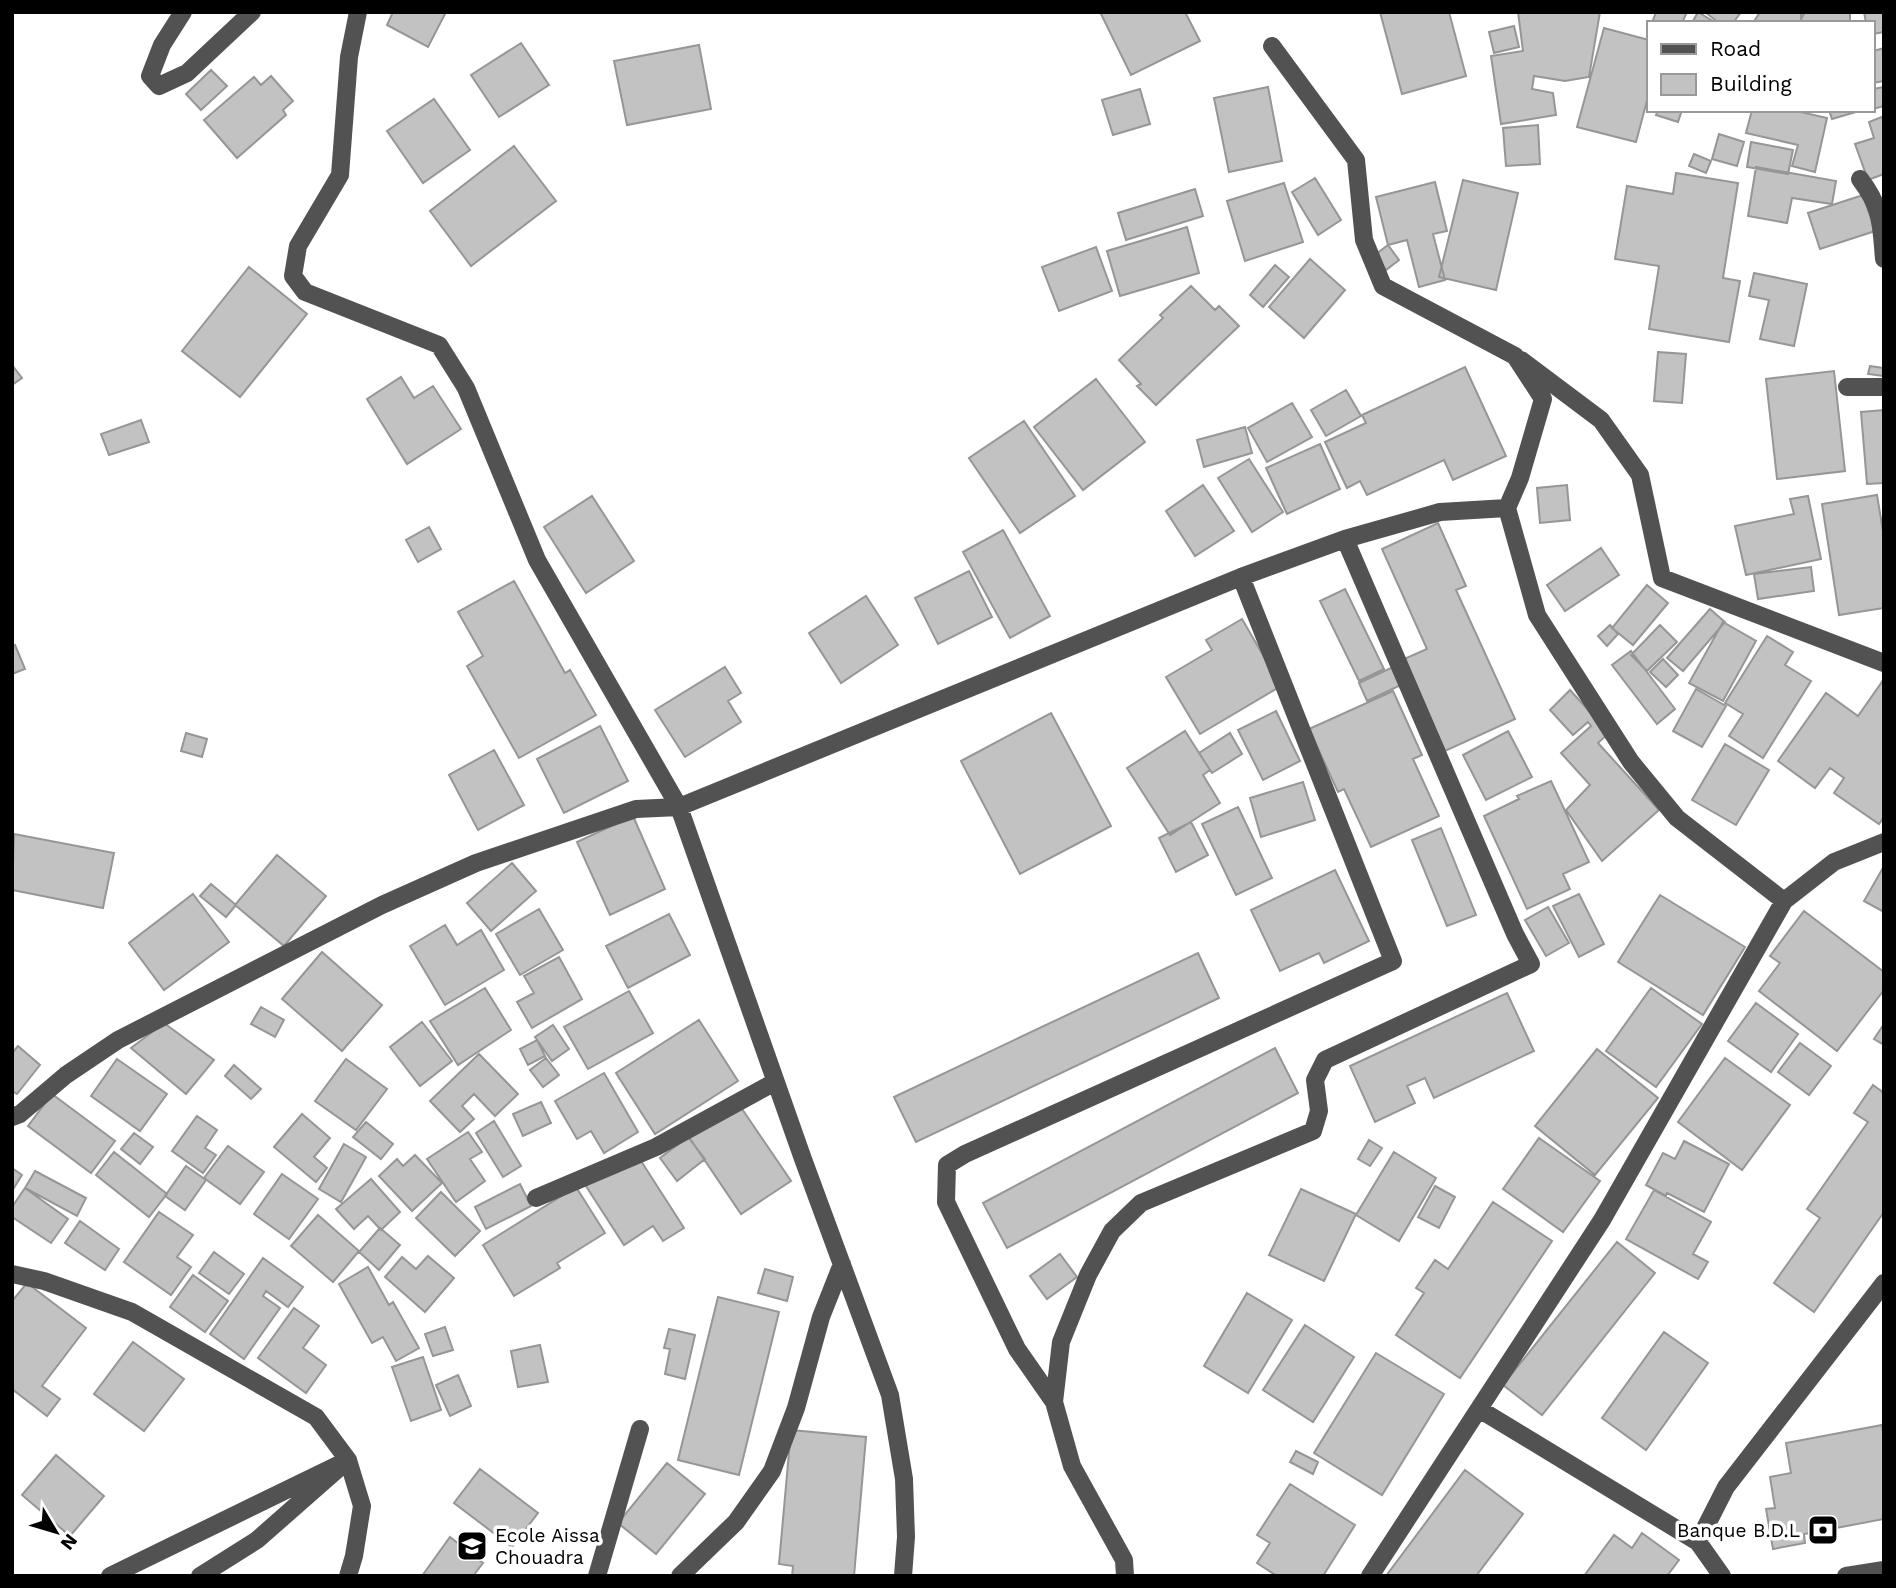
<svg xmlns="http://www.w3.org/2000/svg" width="1896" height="1588" viewBox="0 0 1896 1588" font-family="'Work Sans',sans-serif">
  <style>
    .building { fill: #c2c2c2; stroke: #969696; stroke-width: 2 }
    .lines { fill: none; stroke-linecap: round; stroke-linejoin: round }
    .minor { stroke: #525252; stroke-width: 18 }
    .labels { text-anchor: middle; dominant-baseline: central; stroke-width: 7; stroke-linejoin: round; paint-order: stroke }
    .poi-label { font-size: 19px; fill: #000; stroke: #fff; text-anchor: end }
  </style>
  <rect width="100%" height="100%" fill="#fff"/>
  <!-- building -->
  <path class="building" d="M393,12H446L428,47L387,25Z
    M1100,12H1185L1200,41L1131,75Z
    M1380,12H1449L1466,76L1402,94Z
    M1518,12H1600L1589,77L1565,81L1534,76L1532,89L1553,93L1556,115L1501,124L1491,56L1523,51Z
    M1656,12H1687L1682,23H1652Z
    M1698,12L1716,23H1692Z
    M1705,12H1741L1733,23H1719Z
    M1760,12H1805L1799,23H1753Z
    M1801,12H1850V23H1801Z
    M1864,12H1884V32L1873,34V23H1866Z
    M1514,26L1519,47L1494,53L1489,32Z
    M1604,28L1649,40V93L1636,142L1577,127Z
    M521,43L549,85L499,117L471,75Z
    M699,45L711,109L627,125L614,61Z
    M1884,48V81L1873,83V51Z
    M211,70L227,86L201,110L186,94Z
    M271,76L293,101L283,110L286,115L237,158L204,120L254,77L261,85Z
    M1268,87L1282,161L1229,172L1214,98Z
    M1884,87V106L1873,109V89Z
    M1140,89L1150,124L1113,135L1102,100Z
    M434,99L470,150L423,183L387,131Z
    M1658,110H1682L1678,122L1656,115Z
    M1752,110H1792L1827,118L1815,172L1792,166L1798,145L1746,133Z
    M1829,110H1856V112L1832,119Z
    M1884,116V174L1868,180L1855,144L1874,138L1869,122Z
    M1538,125L1540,164L1506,166L1503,128Z
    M1719,134L1744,142L1737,166L1712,159Z
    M1751,142L1793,150L1788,174L1747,167Z
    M514,146L556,201L471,266L430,211Z
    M1694,154L1711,161L1706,173L1689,166Z
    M1756,167L1836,181L1832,204L1792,198L1787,223L1748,216Z
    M1676,173L1738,183L1723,278L1740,281L1729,342L1649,329L1659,266L1615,259L1627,186L1673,194Z
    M1315,178L1341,220L1318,235L1292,192Z
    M1463,180L1518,193L1496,290L1439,277Z
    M1435,182L1447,231L1433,234L1445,280L1419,287L1407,240L1388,245L1376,197Z
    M1284,183L1303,242L1245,261L1227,201Z
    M1195,189L1203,216L1126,240L1118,213Z
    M1863,195L1875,231L1820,249L1808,213Z
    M1187,227L1199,273L1120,296L1107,251Z
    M1388,245L1399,260L1386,270L1375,255Z
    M1096,247L1112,291L1059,311L1042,267Z
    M1310,259L1345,290L1304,338L1269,307Z
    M1275,265L1289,277L1263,307L1250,295Z
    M249,267L307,314L240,397L182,351Z
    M1754,273L1807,284L1794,346L1760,339L1769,300L1749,296Z
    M1191,286L1215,310L1219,306L1239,326L1156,405L1137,386L1141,384L1119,360L1163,318L1160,315Z
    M1658,352L1686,354L1682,403L1654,401Z
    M12,365L22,378L12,385Z
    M1870,366L1884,368V376L1868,374Z
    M1465,367L1506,456L1453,480L1444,460L1367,495L1360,481L1347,488L1325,442L1366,423L1362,415Z
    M1834,371L1845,471L1777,479L1766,379Z
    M401,377L414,398L433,386L461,429L407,464L367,399Z
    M1096,379L1145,442L1083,490L1034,427Z
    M1346,390L1361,416L1326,436L1311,410Z
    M1292,403L1312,437L1267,462L1248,428Z
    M1884,410V483L1867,484L1861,412Z
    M141,420L149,442L109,455L101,434Z
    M1024,421L1075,496L1020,533L969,458Z
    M1245,427L1252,453L1204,467L1197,440Z
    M1320,444L1340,489L1287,514L1266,468Z
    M1249,459L1283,512L1252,532L1218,478Z
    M1203,485L1234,531L1195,556L1166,511Z
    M1567,485L1570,520L1540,523L1537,488Z
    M1877,495L1884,537V608L1839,615L1822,504Z
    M592,496L634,561L586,593L544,527Z
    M1808,496L1821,559L1746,575L1735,526L1794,514L1790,499Z
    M1438,523L1466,586L1456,590L1515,719L1445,751L1404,659L1427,649L1382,549Z
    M429,527L441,549L418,562L406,540Z
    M1003,530L1050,616L1010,638L963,552Z
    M1601,548L1619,575L1565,611L1547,585Z
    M1811,567L1814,591L1758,599L1754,574Z
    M969,571L992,617L938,644L915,598Z
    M514,581L565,673L570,670L596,715L519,758L467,666L483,656L458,612Z
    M1647,585L1668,603L1633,645L1612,628Z
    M1345,589L1384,669L1359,681L1320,601Z
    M866,596L898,645L841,683L809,633Z
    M1710,609L1725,622L1683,671L1667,658Z
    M1242,619L1281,686L1200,734L1166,677L1212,650L1206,640Z
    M1723,622L1756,641L1723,701L1689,683Z
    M1610,625L1618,634L1607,646L1598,636Z
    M1660,625L1677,642L1647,671L1631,655Z
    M1767,636L1793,652L1785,665L1811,681L1763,758L1729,736L1743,714L1725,703Z
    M15,645L25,669L12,674V646Z
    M1631,651L1675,709L1657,724L1612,665Z
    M1663,659L1678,675L1666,687L1650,672Z
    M725,667L741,693L728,701L741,722L685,757L655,710Z
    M1393,667L1401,685L1367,701L1359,683Z
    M1884,679V817L1879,824L1834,793L1844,778L1830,768L1815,788L1778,761L1826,693L1858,716Z
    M1696,689L1726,706L1702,747L1673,731Z
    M1570,690L1609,733L1598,743L1659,810L1602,861L1566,810L1590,785L1561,753L1591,726L1588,722L1573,735L1550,710Z
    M1393,691L1422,755L1413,759L1439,816L1371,847L1344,789L1338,792L1309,729Z
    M1276,711L1300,761L1263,780L1238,730Z
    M1051,713L1111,826L1020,874L961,761Z
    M600,726L628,781L564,813L537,759Z
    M1185,731L1210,770L1203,775L1220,803L1170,835L1127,768Z
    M1508,731L1532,777L1486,800L1463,755Z
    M186,733L207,739L202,757L181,751Z
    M1230,733L1242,754L1212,773L1199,753Z
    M1725,744L1769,770L1736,825L1692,800Z
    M494,750L524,805L478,830L449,775Z
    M1551,781L1589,862L1563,874L1570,889L1527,909L1484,816L1519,799L1517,796Z
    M1303,782L1315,820L1261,837L1250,798Z
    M1238,807L1272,878L1236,895L1202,824Z
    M633,816L665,889L610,915L577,842Z
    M1191,822L1208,855L1176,872L1159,838Z
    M1441,828L1476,915L1447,926L1412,840Z
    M14,834L114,853L103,908L12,890Z
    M277,855L326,896L284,946L235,905Z
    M512,863L536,891L491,931L467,903Z
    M1884,866V912L1864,901Z
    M1335,870L1369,941L1324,963L1319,953L1280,971L1251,910Z
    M211,884L236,905L226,917L200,896Z
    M193,894L229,942L164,990L129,943Z
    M1579,894L1604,944L1579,957L1553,906Z
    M1660,895L1745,947L1703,1015L1618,962Z
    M1548,907L1569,943L1546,956L1525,920Z
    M539,909L563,950L520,975L496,934Z
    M1804,911L1884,972V990L1837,1051L1759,991L1780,963L1770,956Z
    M669,914L690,955L628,988L606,946Z
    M445,925L457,945L481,930L504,970L445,1005L410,946Z
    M322,952L382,1005L342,1051L282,999Z
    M1198,953L1219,998L916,1142L894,1097Z
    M559,957L582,999L532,1028L517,1002L534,993L524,976Z
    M485,988L511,1030L458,1065L430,1021Z
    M1651,988L1702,1024L1656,1087L1606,1051Z
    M629,991L653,1033L588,1069L564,1027Z
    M1507,993L1534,1051L1434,1098L1425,1078L1407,1086L1415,1103L1375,1122L1350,1066Z
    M1756,1003L1798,1034L1771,1072L1728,1041Z
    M261,1007L284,1020L275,1037L251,1024Z
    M699,1020L738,1081L655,1134L616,1073Z
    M422,1022L452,1061L420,1086L390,1047Z
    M164,1023L214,1060L186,1094L131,1048Z
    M1884,1024V1045L1874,1039Z
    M553,1025L569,1049L552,1061L535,1037Z
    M537,1040L545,1056L528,1065L520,1049Z
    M1800,1043L1831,1066L1809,1095L1778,1072Z
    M18,1046L40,1065L17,1094L12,1091V1053Z
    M1275,1048L1298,1093L1007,1248L983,1203Z
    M1597,1049L1658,1098L1595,1175L1535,1126Z
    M479,1054L518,1094L495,1116L474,1094L462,1106L474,1119L460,1132L430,1101Z
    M546,1058L559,1075L543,1087L530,1070Z
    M1725,1058L1790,1105L1742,1170L1678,1122Z
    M117,1059L167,1094L140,1131L91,1096Z
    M346,1059L387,1089L356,1130L315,1101Z
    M234,1065L261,1089L251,1099L225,1076Z
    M604,1073L638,1132L604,1153L591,1131L577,1139L555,1101Z
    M1873,1085L1884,1093V1212L1814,1312L1774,1283L1820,1218L1807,1209L1868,1122L1854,1113Z
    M52,1094L115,1141L91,1173L28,1126Z
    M541,1102L551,1123L523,1136L513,1114Z
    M738,1103L791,1181L741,1214L689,1137Z
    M302,1114L330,1138L314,1157L327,1168L316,1182L274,1147Z
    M197,1116L217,1130L205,1148L216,1155L203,1173L172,1151Z
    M494,1121L521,1166L503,1177L476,1133Z
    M366,1122L393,1144L381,1159L353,1137Z
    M468,1132L482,1152L470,1159L485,1181L456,1202L427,1159Z
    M134,1133L153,1147L140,1164L121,1149Z
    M688,1137L705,1159L677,1181L660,1158Z
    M1539,1138L1600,1181L1563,1232L1503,1189Z
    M1369,1140L1382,1148L1370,1166L1358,1159Z
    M1684,1141L1729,1164L1704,1212L1667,1193L1666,1196L1646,1185L1663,1153L1675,1159Z
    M344,1144L366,1157L341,1202L319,1189Z
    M228,1146L264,1172L240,1204L204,1178Z
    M634,1150L684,1228L663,1241L653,1226L624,1245L584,1183Z
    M114,1152L167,1194L149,1217L96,1175Z
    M1394,1152L1436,1178L1399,1241L1356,1215Z
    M415,1155L442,1183L412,1211L379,1176L397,1159L403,1166Z
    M186,1166L206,1180L185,1210L165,1196Z
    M12,1168L22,1175L12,1191Z
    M35,1171L86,1198L77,1216L25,1188Z
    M282,1174L318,1199L289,1239L254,1214Z
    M371,1179L400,1212L381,1230L368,1216L354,1229L336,1209Z
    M520,1184L531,1206L486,1229L475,1207Z
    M1435,1186L1455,1197L1439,1228L1418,1217Z
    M576,1187L605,1233L557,1263L560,1268L514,1296L483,1245Z
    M25,1188L68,1219L51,1243L12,1217V1207Z
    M1301,1189L1356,1214L1324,1281L1269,1255Z
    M1654,1190L1711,1222L1693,1254L1708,1262L1698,1279L1626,1239Z
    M441,1192L480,1231L455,1256L416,1218Z
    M1493,1202L1552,1241L1460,1378L1396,1335L1424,1293L1416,1288L1435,1260L1448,1269Z
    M159,1212L193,1235L177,1257L191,1267L171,1295L124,1262Z
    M318,1215L359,1251L333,1282L291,1246Z
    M80,1221L119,1249L105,1270L65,1243Z
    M380,1228L400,1245L379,1270L359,1252Z
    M1617,1242L1655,1273L1542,1415L1503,1385Z
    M214,1252L244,1274L229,1294L199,1273Z
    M1060,1254L1077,1277L1047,1299L1030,1276Z
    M428,1256L454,1278L425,1312L385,1277L402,1257L416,1269Z
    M263,1258L303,1287L288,1307L266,1291L263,1296L280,1308L244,1359L210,1334Z
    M368,1267L389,1305L393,1302L419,1348L396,1361L383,1337L372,1343L339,1284Z
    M765,1269L793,1277L787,1301L758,1293Z
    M193,1275L228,1301L205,1332L170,1307Z
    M27,1283L86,1328L42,1386L60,1399L47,1416L12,1389V1301Z
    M1247,1293L1292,1320L1248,1393L1204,1366Z
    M718,1297L779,1312L739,1475L678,1460Z
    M294,1308L319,1326L303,1348L326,1365L306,1393L258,1358Z
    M1305,1325L1354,1357L1313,1422L1263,1390Z
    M445,1327L453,1350L433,1356L425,1334Z
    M669,1329L695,1335L685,1379L665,1374L670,1349L664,1348Z
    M1664,1332L1708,1363L1646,1450L1602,1418Z
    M133,1342L184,1379L144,1431L94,1394Z
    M540,1345L548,1382L518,1387L511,1351Z
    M1376,1353L1444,1394L1382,1495L1314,1453Z
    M423,1357L441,1410L411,1421L392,1367Z
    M458,1375L471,1406L450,1416L436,1385Z
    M1882,1425L1884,1437V1519L1804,1534L1805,1543L1773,1549L1766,1509L1775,1508L1770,1477L1791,1473L1786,1443Z
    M791,1430L866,1437L854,1576H792L793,1566L779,1564Z
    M1296,1451L1318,1462L1313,1474L1290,1462Z
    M56,1455L104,1496L70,1536L22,1495Z
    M667,1463L705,1494L656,1554L618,1523Z
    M480,1469L538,1513L512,1547L454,1503Z
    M1465,1470L1523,1514L1476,1576H1386Z
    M1290,1484L1355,1525L1323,1576H1277L1257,1563L1270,1543L1257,1535Z
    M1642,1533L1679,1560L1667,1576H1584L1614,1535L1632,1548Z
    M450,1537L483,1563L473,1576H422Z"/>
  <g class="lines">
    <!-- minor -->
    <path class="minor" d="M183,12L162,45L150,76L159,86L187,73L252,12
      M1272,46L1356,160L1364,240L1383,286L1515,356L1543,399L1520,478L1507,508
      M1860,179C1882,208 1881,223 1884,259
      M1521,360L1601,420L1640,475L1662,578L1884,663
      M1847,387H1884
      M12,1117L20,1114L66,1075L118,1040L382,905L476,863L636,809L679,807L537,560L466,388L439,345L305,292L293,276L298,246L340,175L349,57L358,12
      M536,1198L656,1147L775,1082
      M12,1274L44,1281L132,1312L316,1417L348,1460L362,1506L354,1556L348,1576
      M1054,1402L1017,1349L946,1202L947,1165L965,1154L1393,961L1241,577
      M1479,1409L1698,1542
      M110,1576L348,1460L257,1540L200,1576
      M597,1576L640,1429
      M680,1576L736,1522L772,1471L796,1408L821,1317L842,1264
      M903,1576L906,1537L904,1479L890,1395L803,1159L679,807L1241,577L1345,539L1440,512L1507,508L1537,615L1631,762L1677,818L1784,901
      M1125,1576L1124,1560L1072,1466L1054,1402L1061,1342L1088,1275L1112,1231L1141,1203L1313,1131L1319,1111L1315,1080L1325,1060L1531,964L1515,934L1345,539
      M1370,1576L1602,1220L1784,901L1834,862L1884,842
      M1722,1576L1698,1542L1726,1487L1884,1283
      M1846,1576L1884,1570"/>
  </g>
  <!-- icons -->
  <defs>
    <g id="bank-square" transform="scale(1.575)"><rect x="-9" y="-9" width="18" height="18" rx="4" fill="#000" stroke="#fff"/><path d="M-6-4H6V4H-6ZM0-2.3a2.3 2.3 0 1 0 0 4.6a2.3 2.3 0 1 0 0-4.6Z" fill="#fff"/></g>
    <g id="school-square" transform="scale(1.575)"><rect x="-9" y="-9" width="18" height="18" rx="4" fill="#000" stroke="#fff"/><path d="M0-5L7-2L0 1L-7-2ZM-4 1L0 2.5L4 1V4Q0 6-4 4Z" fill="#fff"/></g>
  </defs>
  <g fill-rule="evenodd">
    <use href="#bank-square" x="1823" y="1530"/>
    <use href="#school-square" x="472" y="1546"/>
  </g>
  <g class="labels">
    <!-- poi labels -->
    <g class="poi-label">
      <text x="1800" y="1530">Banque B.D.L</text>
      <text x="495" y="1535" text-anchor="start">Ecole Aissa<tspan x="495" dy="22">Chouadra</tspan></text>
    </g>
  </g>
  <!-- border -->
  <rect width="1896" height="1588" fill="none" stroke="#000000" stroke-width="28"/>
  <!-- legend -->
  <rect x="1647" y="21" width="228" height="91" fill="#ffffff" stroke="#999999" stroke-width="2"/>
  <rect x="1661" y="44" width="35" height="10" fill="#525252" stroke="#999999" stroke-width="2"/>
  <text x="1710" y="56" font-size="21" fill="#000000">Road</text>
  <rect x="1661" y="74" width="35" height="21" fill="#c2c2c2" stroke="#999999" stroke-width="2"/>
  <text x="1710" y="91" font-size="21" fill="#000000">Building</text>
  <!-- north arrow -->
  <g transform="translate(56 1532) rotate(128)" stroke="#ffffff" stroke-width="5" paint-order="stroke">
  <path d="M0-5L12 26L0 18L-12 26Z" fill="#000000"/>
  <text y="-10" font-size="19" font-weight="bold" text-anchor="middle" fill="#000000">N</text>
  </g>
</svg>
